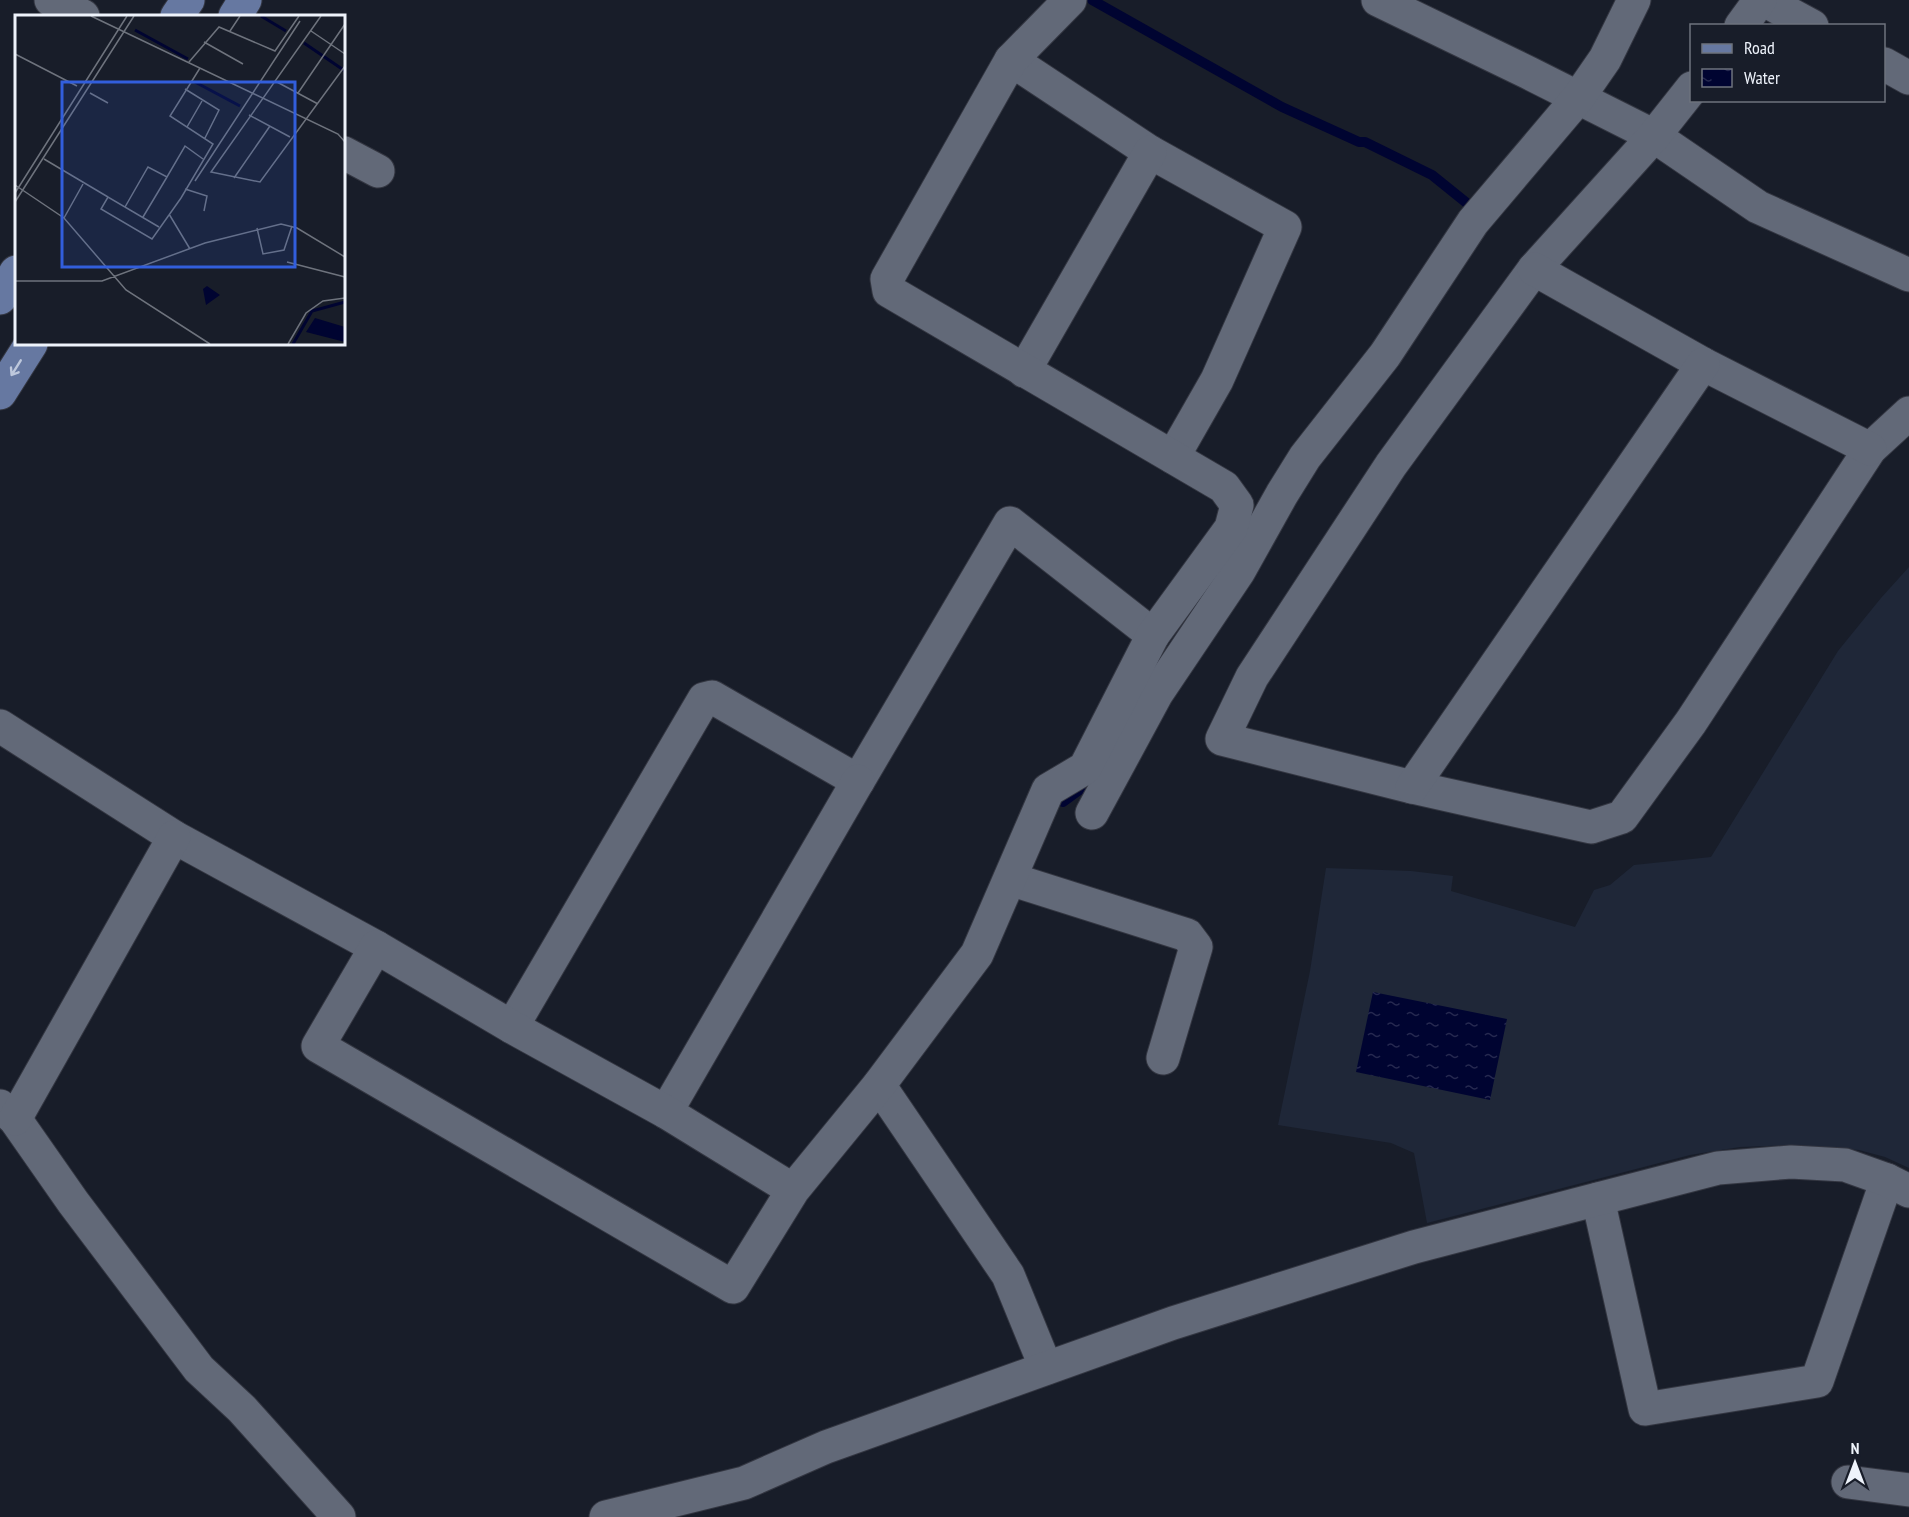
<svg xmlns="http://www.w3.org/2000/svg" width="1909" height="1517" viewBox="0 0 1909 1517" font-family="'PT Sans Narrow',sans-serif">
  <style>
    .built { fill: #1f2738 }
    .water { fill: url(#water-ripples) }
    .lines { fill: none; stroke-linecap: round; stroke-linejoin: round }
    .stream { stroke: #000431; stroke-width: 10 }
    .street-casing { stroke: #333641; stroke-width: 35 }
    .primary-casing { stroke: #333641; stroke-width: 35 }
    .street { stroke: #626978; stroke-width: 33 }
    .primary { stroke: #6678a1; stroke-width: 33 }
    .oneway { stroke: #bec8dc }
    .inset-river { fill: none; stroke: #000431; stroke-width: 3 }
    .inset-road { fill: none; stroke: #6e737d; stroke-width: 1.5 }
    .view { fill: #325edc; fill-opacity: 0.15; stroke: #325edc; stroke-width: 3 }
    .inset-edge { fill: none; stroke: #eef3fb; stroke-width: 3 }
  </style>
  <defs>
    <pattern id="water-ripples" width="26" height="14" patternUnits="userSpaceOnUse" patternTransform="scale(1.5)"><rect width="26" height="14" fill="#000431"/><path d="M2 4q2-2 4 0t4 0M15 11q2-2 4 0t4 0" fill="none" stroke="#262950"/></pattern>
  </defs>
  <rect width="100%" height="100%" fill="#181d29"/>
  <polygon class="built" points="1909,567 1909,1168 1885,1157 1859,1150 1796,1145 1740,1147 1690,1155 1427,1223 1414,1153 1391,1143 1278,1125 1310,971 1326,868 1411,871 1453,876 1451,891 1575,927 1594,890 1610,885 1634,865 1711,857 1838,651 1881,598"/>
  <polygon class="water" points="1373,992 1507,1019 1490,1100 1356,1072"/>
  <g class="lines">
    <g class="stream">
      <polyline points="1092,0 1282,107 1359,142 1365,142 1432,175 1468,204"/>
      <polyline points="1063,802 1089,783"/>
    </g>
    <defs>
      <g id="street">
        <polyline points="51,0 83,16"/>
        <polyline points="1378,0 1529,73 1654,136 1758,207 1909,275"/>
        <polyline points="1764,0 1812,26"/>
        <polyline points="1741,26 1760,0"/>
        <polyline points="1011,60 1150,152 1285,227 1217,380 1173,457"/>
        <polyline points="1884,64 1909,78"/>
        <polyline points="1692,88 1654,136 1534,269 1391,465 1252,677 1222,739 1412,787 1591,827 1622,817 1691,722 1870,449 1909,413"/>
        <polyline points="344,153 378,171"/>
        <polyline points="1534,269 1703,364 1870,449"/>
        <polyline points="1024,371 1150,152"/>
        <polyline points="0,726 174,837 376,947"/>
        <polyline points="1412,787 1703,364"/>
        <polyline points="1092,813 1157,693 1239,571 1282,494 1305,457 1385,355 1473,222 1578,98 1605,59 1634,0"/>
        <polyline points="1010,879 1187,935 1196,947 1163,1058"/>
        <polyline points="512,1027 704,699 712,697 858,781 1010,523 1153,635"/>
        <polyline points="879,1085 1008,1275 1046,1368"/>
        <polyline points="0,1106 15,1119 73,1202 199,1369 242,1409 339,1517"/>
        <polyline points="666,1112 858,781"/>
        <polyline points="15,1119 174,837"/>
        <polyline points="793,1190 666,1112 512,1027 376,947 318,1046 733,1287 793,1190 879,1085 977,954 1048,790 1085,768 1153,635 1231,528 1237,505 1224,487 889,291 887,279 1011,60 1070,0"/>
        <polyline points="1598,1199 1645,1409 1817,1381 1887,1180"/>
        <polyline points="1848,1482 1909,1490"/>
        <polyline points="606,1517 744,1483 826,1447 1173,1323 1414,1247 1598,1199 1718,1168 1791,1162 1845,1165 1887,1180 1909,1191"/>
      </g>
      <g id="primary">
        <polyline points="177,16 188,0"/>
        <polyline points="235,16 245,0"/>
        <polyline points="0,298 16,272"/>
        <polyline points="0,393 31,344"/>
      </g>
    </defs>
    <use href="#street" class="street-casing"/>
    <use href="#primary" class="primary-casing"/>
    <use href="#street" class="street"/>
    <use href="#primary" class="primary"/>
  </g>
  <defs><path id="oneway-shaft" d="M-6 0H5M1.5-3L5.5 0L1.5 3" fill="none" stroke-width="1.6" stroke-linecap="round" stroke-linejoin="round" transform="scale(1.5)"/></defs>
  <use class="oneway" href="#oneway-shaft" transform="translate(16 368) rotate(122)"/>
  <g transform="translate(15 15)">
    <rect width="330" height="330" fill="#181d29"/>
    <path d="M192 271 205 280 191 290 188 274ZM300 303 330 312V327L291 317Z" fill="#000431"/>
    <path class="inset-river" d="M246 1 271 16M120 15 173 44M289 28 330 56M180 67 225 91M278 329 297 296 330 287"/>
    <path class="inset-road" d="M76 1 323 119 330 127M306 1 196 157 245 167 330 51M215 16 225 1M296 16 330 39M189 27 228 49M0 39 62 71M174 47 204 12 260 36 284 1M262 67 303 89M170 74 204 95 190 123M75 78 93 88M283 78 330 9M234 100 275 122M172 112 187 86M29 144 93 182M219 163 255 111M180 166 285 6M0 170 49 203 111 275 195 329M170 174 192 181 189 196M0 178 112 1M0 187 119 1M110 192 133 152 152 162 170 131 188 144M154 199 175 234M128 202 152 162M49 203 68 169M144 212 93 182 86 194 137 224 166 183 198 129 155 101 185 53M242 213 248 239 269 235 277 211M272 247 330 262M0 266H87L190 228 266 209 282 213 330 242M273 329 291 298 308 286 330 283"/>
    <path class="view" d="M47 67H280V252H47Z"/>
    <rect width="330" height="330" class="inset-edge"/>
  </g>
  <rect x="1690" y="24" width="195" height="78" fill="#181d29" stroke="#6e737d" stroke-width="1.5"/>
  <rect x="1702" y="44" width="30" height="9" fill="#6678a1" stroke="#6e737d" stroke-width="1.5"/>
  <text x="1744" y="54" font-size="18" fill="#eef3fb">Road</text>
  <rect x="1702" y="69" width="30" height="18" fill="url(#water-ripples)" stroke="#6e737d" stroke-width="1.5"/>
  <text x="1744" y="84" font-size="18" fill="#eef3fb">Water</text>
  <g transform="translate(1855 1463)" stroke="#181d29" stroke-width="4.5" paint-order="stroke">
  <path d="M0-4.5L10 22L0 15L-10 22Z" fill="#eef3fb"/>
  <text y="-9" font-size="16" font-weight="bold" text-anchor="middle" fill="#eef3fb">N</text>
  </g>
</svg>
